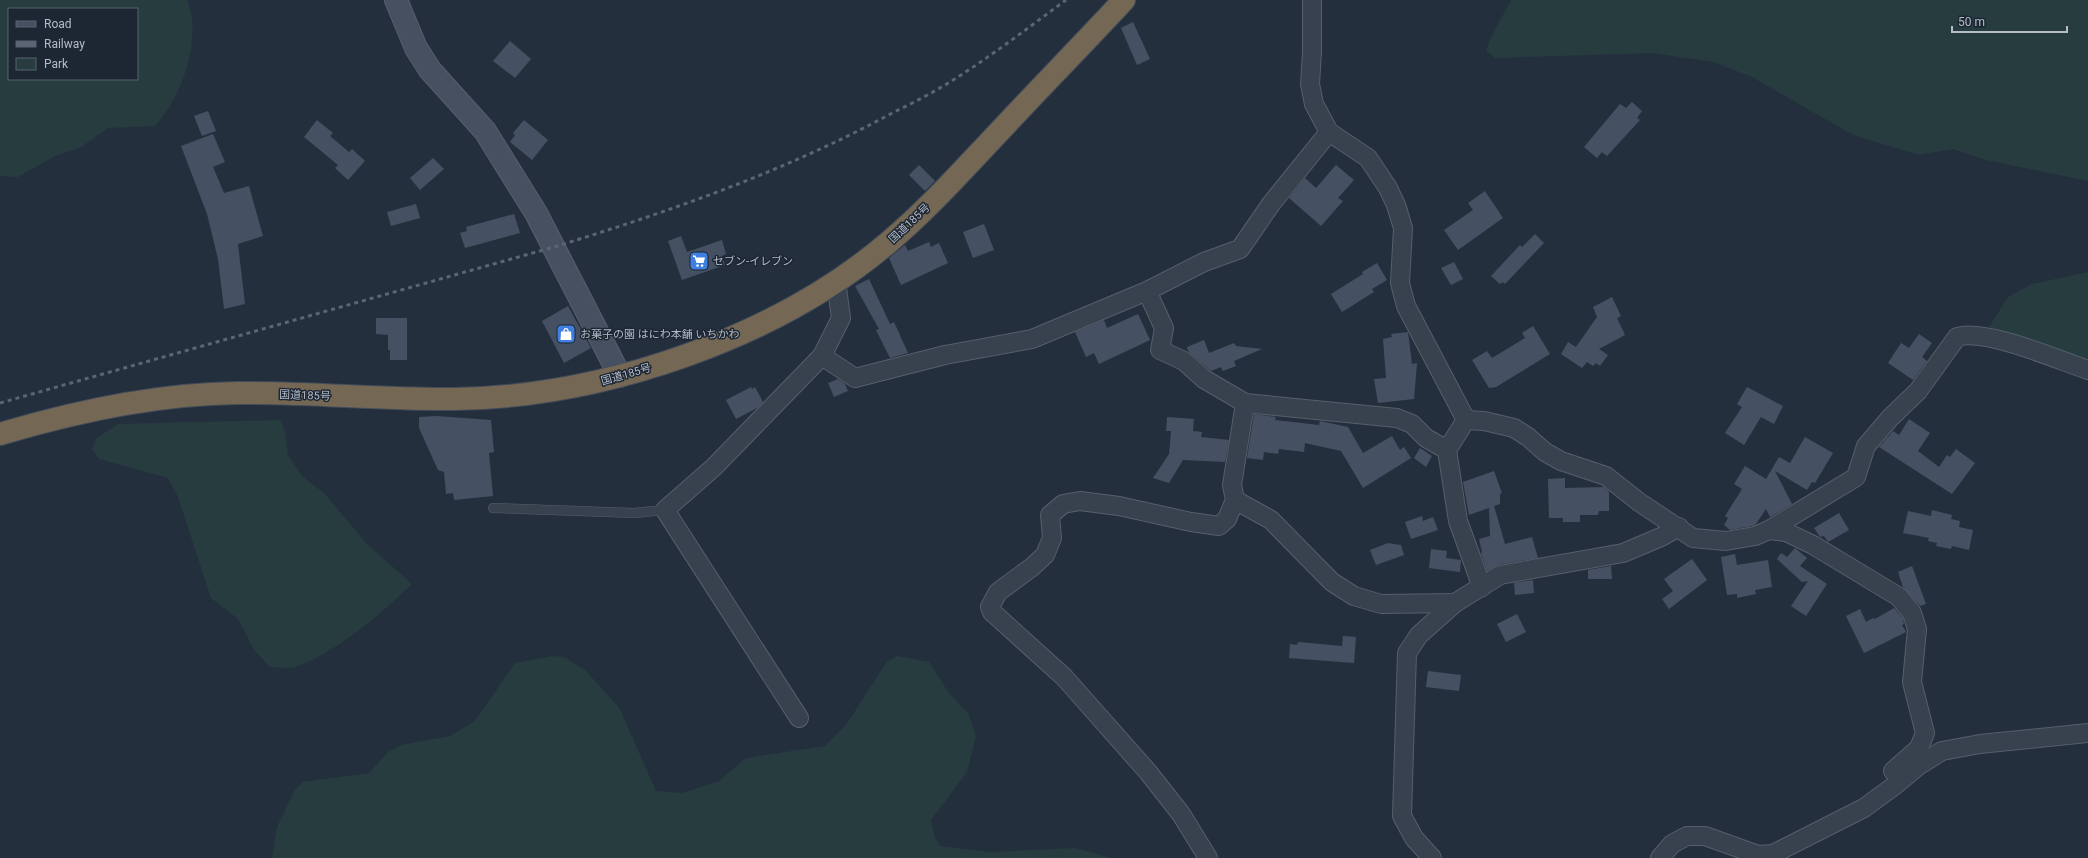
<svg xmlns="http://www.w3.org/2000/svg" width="2088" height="858" viewBox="0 0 2088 858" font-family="Roboto,'Noto Sans JP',sans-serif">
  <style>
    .green { fill: #263c3f; fill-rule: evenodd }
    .building { fill: #455162 }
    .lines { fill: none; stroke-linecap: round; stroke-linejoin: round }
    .lane-casing { stroke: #565f6c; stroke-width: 10 }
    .street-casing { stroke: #565f6c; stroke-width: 20 }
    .secondary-casing { stroke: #565f6c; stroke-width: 24 }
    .highway-casing { stroke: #434c59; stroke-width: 24 }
    .lane { stroke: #38414e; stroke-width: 9 }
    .street { stroke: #38414e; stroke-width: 18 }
    .secondary { stroke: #465061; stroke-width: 22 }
    .highway { stroke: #746855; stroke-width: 22 }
    .rail { stroke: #5a6575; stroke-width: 3; stroke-dasharray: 4 4; stroke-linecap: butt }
    .labels { text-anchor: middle; stroke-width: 3; stroke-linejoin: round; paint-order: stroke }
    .street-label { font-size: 11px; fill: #b4bcc9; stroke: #1d2633 }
    .poi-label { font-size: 11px; fill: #b4bcc9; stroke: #1d2633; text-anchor: start }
  </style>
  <rect width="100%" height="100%" fill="#242f3e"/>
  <g class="green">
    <path d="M0 0H187C203 37 182 98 155 126L108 128 80 148 55 156 18 177 0 176ZM9 9H137V79H9Z"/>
    <polygon points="1511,0 2088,0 2088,181 1986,160 1953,149 1919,155 1853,135 1752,77 1713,62 1653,53 1495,58 1486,51 1490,39"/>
    <polygon points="2088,272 2088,361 1989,327 2008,297 2032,284"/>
    <path d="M280 420 285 431 288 455 303 477 324 493 366 543 412 584C381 614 336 653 295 667 288 669 277 667 270 667L254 650 238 619 211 598 178 497 168 478 99 459 92 449 97 438 118 424Z"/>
    <polygon points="552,656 564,657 586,671 620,709 656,791 682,793 719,781 746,758 825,746 846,725 886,663 897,656 929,662 949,693 968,713 976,736 967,772 931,820 934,835 940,846 990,852 1075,848 1112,858 272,858 277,827 295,790 303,782 369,773 388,752 401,745 450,736 475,721 515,663"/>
  </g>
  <g class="building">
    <polygon points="1133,22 1150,59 1137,65 1121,28"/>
    <polygon points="510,41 531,59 515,78 493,61"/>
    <polygon points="1632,102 1642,111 1637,118 1640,120 1607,156 1602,152 1597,158 1584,147 1620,104 1626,108"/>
    <polygon points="208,111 216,131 202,136 194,116"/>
    <polygon points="317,120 333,133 330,136 349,152 352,149 365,161 348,180 335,168 338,165 304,137"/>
    <polygon points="524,120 548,140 532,160 510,142 515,135 513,133"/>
    <polygon points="213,134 225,162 213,167 224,193 249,186 263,236 238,244 245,304 224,309 218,259 207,214 181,146"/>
    <polygon points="433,158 444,169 420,190 410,178"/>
    <polygon points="919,165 935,181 925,191 909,175"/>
    <polygon points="1336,165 1354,180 1338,198 1343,201 1321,226 1289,198 1305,178 1316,188"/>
    <polygon points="1485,191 1503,218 1458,250 1444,230 1473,210 1468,203"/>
    <polygon points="416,204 420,218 391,226 387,212"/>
    <polygon points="514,214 520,233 465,248 460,233 467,231 466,227"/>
    <polygon points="984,224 994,250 973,258 963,232"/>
    <polygon points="1535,234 1544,243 1505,284 1503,282 1500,284 1491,276 1520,245 1522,247"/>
    <polygon points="681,236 687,252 722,240 726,254 722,256 725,265 682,280 668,241"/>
    <polygon points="929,242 931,247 939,243 948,263 901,285 889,258 905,245 908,251"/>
    <polygon points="1454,262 1463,279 1451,285 1441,268"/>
    <polygon points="1377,263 1387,280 1372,289 1374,292 1342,312 1331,294 1363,274 1362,272"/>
    <polygon points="869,279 890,324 894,322 908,353 890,358 876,330 879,329 855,286"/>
    <polygon points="1612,297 1621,316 1617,318 1625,335 1599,349 1608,355 1600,366 1596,363 1593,366 1587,362 1582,368 1561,354 1568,342 1576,347 1597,317 1593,307"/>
    <polygon points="568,306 591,348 564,363 542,321"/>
    <polygon points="1138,314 1150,340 1099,364 1094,353 1086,357 1075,332 1104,320 1107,328"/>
    <polygon points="376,318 407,318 407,360 390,360 390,350 388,350 388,335 376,334"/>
    <polygon points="1533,326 1550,354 1496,387 1489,388 1472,360 1487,351 1492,358 1525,338 1522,333"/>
    <polygon points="1408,332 1412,364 1417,363 1414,399 1378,403 1374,379 1386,378 1383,339 1392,337 1391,334"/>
    <polygon points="1919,334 1932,343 1922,357 1927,361 1913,380 1888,363 1901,343 1909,348"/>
    <polygon points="1204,340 1209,353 1234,343 1236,346 1262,349 1234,361 1236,366 1223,371 1221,367 1211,371 1188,351 1187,347"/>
    <polygon points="838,379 845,384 848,391 834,397 828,383"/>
    <polygon points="751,387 752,389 755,387 763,402 757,408 736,419 726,400"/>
    <polygon points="1747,387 1783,406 1774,424 1761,417 1744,445 1725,433 1742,407 1737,404"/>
    <polygon points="1254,414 1276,417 1275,420 1319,425 1320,421 1348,427 1363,453 1392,436 1400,450 1404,447 1411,458 1363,488 1341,451 1305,443 1304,452 1279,449 1278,454 1264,452 1263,460 1247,458"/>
    <polygon points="437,416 491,420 494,452 489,453 493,496 454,500 453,493 446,494 444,472 438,470 419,428 419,417"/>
    <polygon points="1167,417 1194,419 1193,431 1202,432 1201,437 1229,440 1225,462 1183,460 1169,483 1153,478 1169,454 1171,431 1166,431"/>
    <polygon points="1909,419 1930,433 1918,451 1939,467 1947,455 1950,457 1956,449 1975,463 1952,494 1879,447 1893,431 1899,435"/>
    <polygon points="1805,437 1833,453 1815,483 1812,482 1807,490 1775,471 1792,504 1770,517 1766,509 1756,524 1752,526 1730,530 1724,525 1728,518 1725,516 1742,489 1734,484 1745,466 1766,479 1779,457 1790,463"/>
    <polygon points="1420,448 1432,456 1426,467 1414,458"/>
    <polygon points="1494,471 1502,493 1500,494 1500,504 1494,506 1505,544 1532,537 1538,558 1498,565 1487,571 1481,553 1482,552 1479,539 1490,536 1489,508 1469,515 1463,482"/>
    <polygon points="1565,478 1565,488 1604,487 1609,492 1609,511 1599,511 1598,515 1580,515 1580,522 1563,522 1563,518 1549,518 1548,479"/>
    <polygon points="1932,510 1952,515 1951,519 1960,521 1959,527 1973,530 1969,550 1952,546 1951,549 1936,546 1937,543 1928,541 1929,538 1903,533 1908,511 1931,516"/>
    <polygon points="1839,513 1849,530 1828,542 1824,536 1820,537 1814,528"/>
    <polygon points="1422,516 1423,521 1433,517 1438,530 1411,539 1405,522"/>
    <polygon points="1388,543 1401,545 1404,555 1376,565 1370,550"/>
    <polygon points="1795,548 1807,558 1800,566 1827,584 1806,616 1791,606 1808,581 1802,582 1777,559 1781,553 1787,557"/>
    <polygon points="1431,549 1447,551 1446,558 1461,560 1460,572 1429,568"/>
    <polygon points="1735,554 1737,565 1768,560 1772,587 1755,590 1756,594 1737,598 1737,594 1727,595 1721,557"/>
    <polygon points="1692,559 1707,580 1669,609 1662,599 1673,591 1664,579"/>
    <polygon points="1611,566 1612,579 1588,579 1588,570"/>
    <polygon points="1912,566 1926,604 1920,606 1903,587 1898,572"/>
    <polygon points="1533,580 1534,593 1515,595 1514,583"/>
    <polygon points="1894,608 1903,618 1904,624 1902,625 1906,632 1864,653 1846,616 1860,609 1866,622 1873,618 1875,619"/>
    <polygon points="1517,614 1526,632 1506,642 1497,624"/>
    <polygon points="1343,636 1356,637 1354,663 1289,658 1290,644 1297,645 1298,642 1342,646"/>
    <polygon points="1428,671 1461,675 1459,691 1426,687"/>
  </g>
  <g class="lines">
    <defs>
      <polyline id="lane" points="493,508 634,513 665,510"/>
      <g id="street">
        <polyline points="1312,0 1312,52 1310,84 1314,104 1329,132 1368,158 1388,188 1396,205 1403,228 1400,283 1406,306 1466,420"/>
        <polyline points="1147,291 1164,328 1160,350 1184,361 1204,379 1245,403 1397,418 1412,424 1426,438 1447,450"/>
        <polyline points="822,356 855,378 945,355 1032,339 1147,291 1204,262 1240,249 1271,204 1329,132"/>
        <path d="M1466 420 1484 421 1514 428 1528 437 1545 452 1561 461 1606 476 1639 502 1693 538 1726 541 1755 536 1769 530 1856 477 1866 446 1890 418 1918 391 1957 337C1985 328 2058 360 2088 370"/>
        <polyline points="1466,420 1447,450 1458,521 1482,587"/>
        <polyline points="1235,500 1271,520 1332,582 1354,596 1381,604 1455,603"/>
        <polyline points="1769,530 1786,532 1813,545 1899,597 1912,613 1917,629 1912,682 1925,733 1919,748 1893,771"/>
        <polyline points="799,718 665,510 714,467 822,356 841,318 836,281"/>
        <polyline points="1208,858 1181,814 1148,772 1064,677 992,612 990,607 998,592 1032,567 1045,555 1052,538 1050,515 1063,504 1080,501 1119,506 1191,522 1219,526 1227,519 1235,500 1232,485 1245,403"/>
        <polyline points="1432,858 1414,838 1402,816 1407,653 1419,635 1455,603 1500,575 1623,553 1661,537 1679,527"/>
        <polyline points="1660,858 1672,844 1687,836 1705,836 1758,855 1773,854 1864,808 1894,786 1918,766 1942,751 1980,744 2088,733"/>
      </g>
      <polyline id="secondary" points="396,0 416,48 430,70 485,131 536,213 620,376"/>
      <path id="highway" d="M0 434C77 411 156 394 237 393 310 392 382 400 454 399 602 397 775 339 889 242 928 209 962 171 997 134 1039 89 1082 45 1124 0"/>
    </defs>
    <use href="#lane" class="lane-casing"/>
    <use href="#street" class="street-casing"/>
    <use href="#secondary" class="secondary-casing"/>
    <use href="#highway" class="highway-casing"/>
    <use href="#lane" class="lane"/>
    <use href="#street" class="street"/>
    <use href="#secondary" class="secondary"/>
    <use href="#highway" class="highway"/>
    <path class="rail" d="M0 403 554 247C671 211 786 171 894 112 913 103 932 93 950 82 990 57 1028 28 1066 0"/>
  </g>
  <defs>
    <symbol id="supermarket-square" viewBox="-11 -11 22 22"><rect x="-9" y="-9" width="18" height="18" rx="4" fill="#3f7fe0" stroke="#1d2633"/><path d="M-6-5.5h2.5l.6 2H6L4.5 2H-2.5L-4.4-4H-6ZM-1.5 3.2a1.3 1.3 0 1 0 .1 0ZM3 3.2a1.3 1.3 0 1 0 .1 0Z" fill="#fff"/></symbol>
    <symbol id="shop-square" viewBox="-11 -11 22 22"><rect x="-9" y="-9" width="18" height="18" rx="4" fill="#3f7fe0" stroke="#1d2633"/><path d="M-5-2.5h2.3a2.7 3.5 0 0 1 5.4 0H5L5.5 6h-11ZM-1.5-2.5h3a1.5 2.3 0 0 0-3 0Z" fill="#fff"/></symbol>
  </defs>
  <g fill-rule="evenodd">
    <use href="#supermarket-square" x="688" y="250" width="22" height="22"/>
    <use href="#shop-square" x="555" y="323" width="22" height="22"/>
  </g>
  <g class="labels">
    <g class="street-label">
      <text transform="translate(909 223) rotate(-43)" y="4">国道185号</text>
      <text transform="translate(626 374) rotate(-16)" y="4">国道185号</text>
      <text transform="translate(305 395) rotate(2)" y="4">国道185号</text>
    </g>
    <g class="poi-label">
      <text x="713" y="265">セブン-イレブン</text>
      <text x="580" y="338">お菓子の園 はにわ本舗 いちかわ</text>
    </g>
  </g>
  <rect x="8" y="8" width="130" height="72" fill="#1d2633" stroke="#59626f"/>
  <rect x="16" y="21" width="20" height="6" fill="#465061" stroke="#59626f"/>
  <text x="44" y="28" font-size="12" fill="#b4bcc9">Road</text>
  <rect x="16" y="41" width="20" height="6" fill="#5a6575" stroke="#59626f"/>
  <text x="44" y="48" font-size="12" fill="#b4bcc9">Railway</text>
  <rect x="16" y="58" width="20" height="12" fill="#263c3f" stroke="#59626f"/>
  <text x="44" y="68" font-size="12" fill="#b4bcc9">Park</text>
  <path d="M1952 26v6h115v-6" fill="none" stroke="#b4bcc9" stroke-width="2"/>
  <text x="1958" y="26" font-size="12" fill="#b4bcc9" stroke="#1d2633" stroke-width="3" paint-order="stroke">50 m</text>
</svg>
